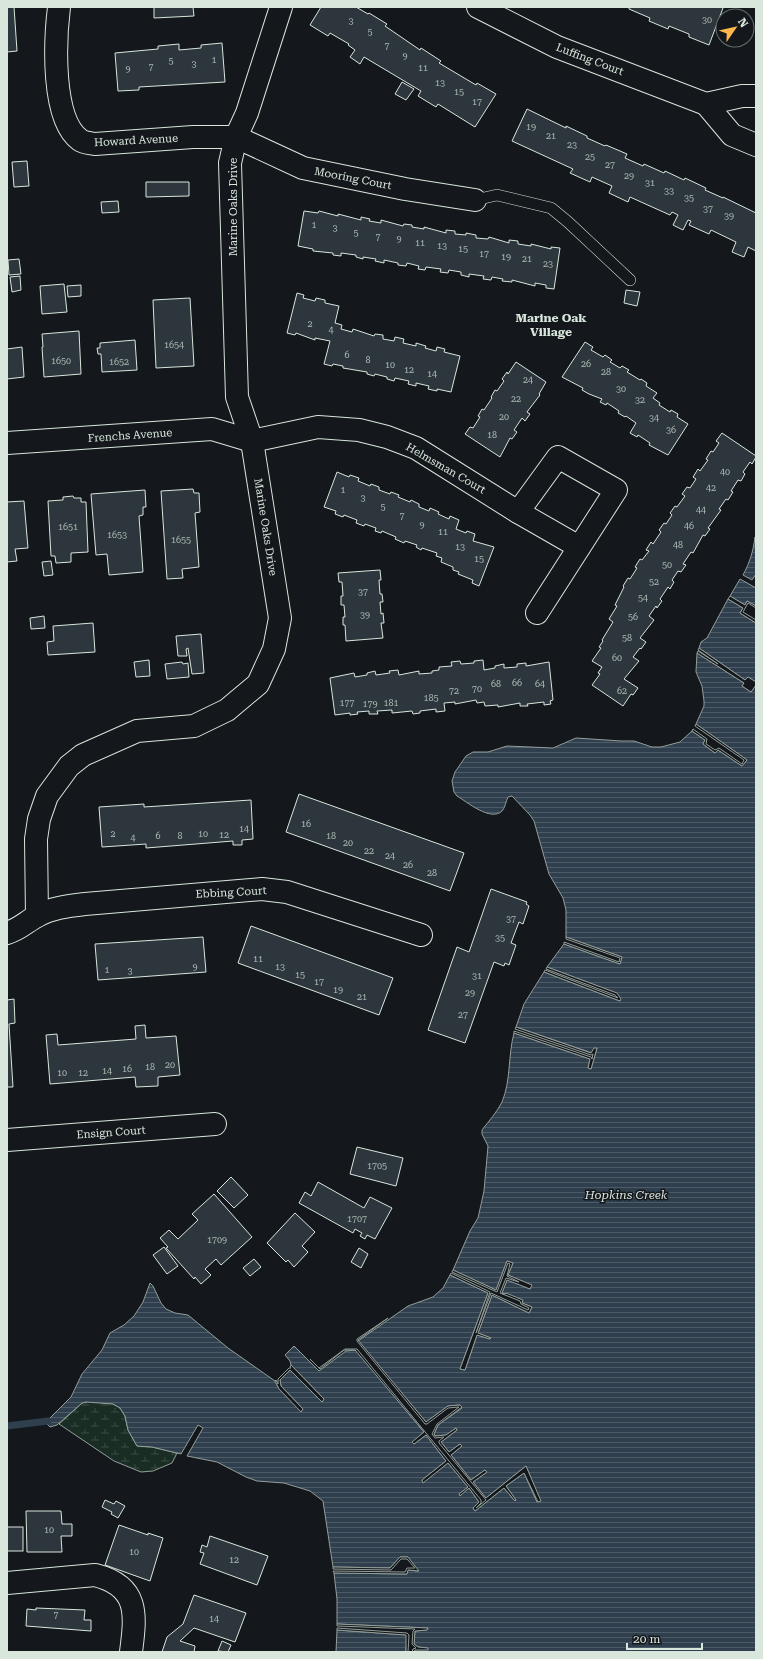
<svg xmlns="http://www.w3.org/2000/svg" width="763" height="1659" viewBox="0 0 763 1659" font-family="'Roboto Serif',serif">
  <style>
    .wetland { fill: url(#wetland-marsh); stroke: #939e99 }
    .water { fill: url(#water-rules); stroke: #939e99 }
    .pier { fill: #14181c; stroke: #939e99 }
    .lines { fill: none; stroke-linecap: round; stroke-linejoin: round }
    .stream { stroke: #2f3f4d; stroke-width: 7 }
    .building { fill: #2c363c; stroke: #d8e6dc }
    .service-casing { stroke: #d8e6dc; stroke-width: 12 }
    .minor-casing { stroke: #d8e6dc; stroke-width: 24 }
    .service { stroke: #14181c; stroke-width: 11 }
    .minor { stroke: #14181c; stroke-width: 22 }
    .labels { text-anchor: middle; stroke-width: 3; stroke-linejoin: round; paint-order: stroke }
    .number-label { font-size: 9px; fill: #adbab4 }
    .street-label { font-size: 11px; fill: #d8e6dc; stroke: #14181c }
    .neighbourhood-label { font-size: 12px; font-weight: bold; fill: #d8e6dc; stroke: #14181c }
    .water-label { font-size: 12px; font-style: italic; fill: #d8e6dc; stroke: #14181c }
  </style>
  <defs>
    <pattern id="wetland-marsh" width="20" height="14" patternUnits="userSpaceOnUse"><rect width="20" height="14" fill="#1a2d24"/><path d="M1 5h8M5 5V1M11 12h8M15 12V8" fill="none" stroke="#3b4b43"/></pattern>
    <pattern id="water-rules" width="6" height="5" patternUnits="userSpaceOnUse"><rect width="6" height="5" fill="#2f3f4d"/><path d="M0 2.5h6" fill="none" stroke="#4c5b66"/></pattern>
  </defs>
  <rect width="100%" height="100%" fill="#14181c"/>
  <polygon class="wetland" points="91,1401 113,1404 120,1408 125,1416 128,1430 137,1446 152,1447 177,1453 172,1463 153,1471 141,1472 114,1461 59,1424 82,1403"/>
  <g class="water">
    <path d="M755 537 756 574 752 580 743 575C750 562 753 552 755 537Z"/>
    <polygon points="740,579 756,588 756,606 747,601 745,605 730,596"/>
    <polygon points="728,599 743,608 740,613 756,623 756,682 748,677 745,680 699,648 701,642 707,638"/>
    <path d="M697 653 744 683 742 686 751 692 756 685V1652H414V1650L427 1648 418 1647 414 1644 415 1631 427 1630 428 1628 337 1624V1599L334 1573 407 1574V1570L418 1571 408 1557H400L390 1568 333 1567 323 1501 310 1491 284 1483 257 1481 246 1477 217 1462 187 1456 203 1428 198 1425 181 1454 152 1447 137 1446 128 1430 125 1416 120 1408 113 1404 86 1402 82 1403 57 1425 50 1427 47 1424 48 1420 71 1397 82 1374 102 1350 110 1333 124 1325 134 1316 143 1302 150 1283 153 1286 161 1303 166 1309 175 1313 188 1315 228 1348 275 1381 279 1389 301 1411 303 1409 281 1386 280 1380 290 1370 322 1402 324 1399 291 1365 290 1361 285 1355 294 1346 319 1371 346 1351 356 1350 424 1432 413 1442 414 1444 426 1435 446 1461 422 1480 423 1482 448 1463 468 1487 459 1494 460 1495 469 1488 479 1502 473 1508 475 1511 504 1488 515 1501 516 1500 506 1486 524 1473 537 1502 540 1501 526 1466 486 1498 485 1497 473 1482 487 1472 485 1470 471 1480 451 1455 462 1446 460 1444 449 1452 441 1442 457 1430 456 1428 446 1435 435 1436 434 1434 438 1425 462 1408 460 1405 448 1406 426 1422 358 1341 408 1306 433 1297 443 1288 450 1275 488 1293 460 1369 465 1370 477 1335 490 1339 491 1338 478 1333 492 1295 529 1313 532 1307 522 1303V1300L502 1293 507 1279 530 1289 531 1285 508 1275 513 1263 507 1261 496 1290 453 1270 470 1231 478 1218 484 1191 488 1146 482 1134V1130C489 1121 497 1112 502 1102 511 1081 508 1055 514 1033L590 1059 588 1068 591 1069 597 1048 592 1053 516 1027 524 1004 544 972 620 1001 616 993 547 967 564 944 620 964 622 957 566 937V910L563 898 549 874 534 821 530 815 512 796 508 797C506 801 505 808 502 811 491 822 467 802 457 796L454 792 452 781 455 772 466 756 473 752H488L507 746 553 748 576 738 621 741H634L652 747H661L680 742 692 731 705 740 703 744 715 753 718 750 742 766 747 760 696 724 704 706V701L702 686 696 672Z"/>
    <polygon points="337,1630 407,1635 406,1652 336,1652"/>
  </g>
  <g class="pier">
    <polygon points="730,596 745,605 747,601 756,606 756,608 748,603 743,612 756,620 756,623 740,613 743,608 728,599"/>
    <polygon points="699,648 745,680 748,677 756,682 756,685 751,692 742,686 744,683 697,653 698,651 718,664 698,650"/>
    <polygon points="696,724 747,760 742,766 718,750 715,753 703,744 705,740 692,731 693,729 707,739 706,744 715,750 719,748 742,764 744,760 695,726"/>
    <polygon points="566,937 622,957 620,964 564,944 564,942 619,962 620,958 566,939"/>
    <polygon points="547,967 617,993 621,999 620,1001 544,972 545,970 618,998 615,995 546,969"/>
    <polygon points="516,1027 591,1053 594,1048 597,1048 591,1069 588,1068 590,1059 514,1033 514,1031 591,1057 592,1059 593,1054 591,1055 515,1029"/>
    <polygon points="507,1261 513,1263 508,1275 532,1285 530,1289 507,1280 502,1293 505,1294 506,1293 523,1300 522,1303 532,1307 529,1313 492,1295 478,1333 491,1338 490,1339 477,1335 465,1370 460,1369 488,1293 450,1275 451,1273 490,1292 476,1333 491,1293 528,1310 529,1308 521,1304 520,1301 500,1293 506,1278 519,1282 507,1276 510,1264 508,1263 497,1292 452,1272 453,1270 496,1290"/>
    <polygon points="388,1318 358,1340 426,1422 448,1406 460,1405 462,1407 438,1425 434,1434 435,1436 446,1435 456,1428 457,1430 441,1442 449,1452 460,1444 462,1446 451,1455 471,1480 485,1470 487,1472 473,1482 485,1497 486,1498 526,1466 541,1501 538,1502 524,1473 506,1486 516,1500 515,1501 504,1488 475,1511 473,1508 479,1502 469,1488 460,1496 459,1494 468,1487 448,1463 423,1483 422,1480 446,1461 426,1435 414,1444 412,1442 424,1432 355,1350 344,1350 320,1369 310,1359 319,1368 345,1349 357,1349 481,1500 481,1503 476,1508 486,1500 439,1443 439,1441 444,1437 435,1438 432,1434 437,1424 459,1407 448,1408 427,1424 425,1424 357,1341 357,1339"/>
    <polygon points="291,1365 324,1399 322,1402 290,1370 280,1380 281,1386 303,1409 301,1412 279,1389 275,1381 276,1380 278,1384 278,1379 289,1368 291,1368 290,1367"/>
    <polygon points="400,1557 408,1557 419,1571 408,1570 407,1574 334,1573 333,1571 405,1572 407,1568 415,1568 407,1559 401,1559 391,1570 333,1569 333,1567 390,1568"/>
    <polygon points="337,1624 428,1628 427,1630 415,1631 414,1644 418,1647 428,1648 428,1650 415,1650 414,1652 412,1652 413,1649 416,1648 412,1644 413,1631 415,1629 337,1626"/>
    <polygon points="337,1628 407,1633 409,1635 408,1652 406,1652 406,1635 337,1630"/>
  </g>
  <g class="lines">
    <polyline class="stream" points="7,1426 48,1421"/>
  </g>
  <g class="building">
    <polygon points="7,7 14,7 17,51 7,52"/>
    <polygon points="154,7 193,7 194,16 154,18"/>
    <polygon points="321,7 356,7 368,14 369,13 387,24 385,26 420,50 421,48 441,61 439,63 476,85 477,83 496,94 475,127 438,104 436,107 418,96 421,91 364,57 360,64 350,57 355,50 348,45 349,44 330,33 328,36 310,25"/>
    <polygon points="629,7 720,7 723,8 709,45 689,37 689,34 669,26 668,29 649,21 650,18 629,9"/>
    <polygon points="222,43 225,82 139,87 139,90 118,91 115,53 158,49 158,46 179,44 179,50 201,48 201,45"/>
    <polygon points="402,82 414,89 406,100 395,94"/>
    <polygon points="527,109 566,128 566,126 587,136 587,138 605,146 606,145 627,154 625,158 643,166 644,164 664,173 665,171 684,180 685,178 706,188 705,190 723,198 723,197 756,213 756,251 748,247 744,257 732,252 736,242 711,230 709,234 689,225 691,221 688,220 683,230 673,225 678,215 672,212 670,215 630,197 628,202 609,193 612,186 592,177 590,182 570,173 573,169 512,141"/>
    <polygon points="27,161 29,186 14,187 12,162"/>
    <polygon points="146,182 189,182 189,196 146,197"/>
    <polygon points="118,201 119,212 102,213 101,202"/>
    <polygon points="304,211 318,213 319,211 338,216 338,214 361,220 361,217 370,219 369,221 381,223 381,220 403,226 404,224 412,225 412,227 424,229 424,227 446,233 446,230 455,231 455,234 466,235 466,233 476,235 476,238 488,239 489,237 509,243 509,240 518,241 518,244 531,246 531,244 551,249 551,247 560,248 554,289 546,288 546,285 535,283 535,286 512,280 512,282 502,281 503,279 492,277 491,280 483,279 484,276 469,274 469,277 461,275 461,272 449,270 448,273 440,272 441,269 426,267 425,270 418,269 419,266 407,263 406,266 398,265 398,263 384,260 384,263 375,261 376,259 363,257 363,259 356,257 356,255 341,253 341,256 333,255 333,253 313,251 313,249 298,246"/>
    <polygon points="19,259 21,274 9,275 8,260"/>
    <polygon points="20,276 21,290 12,292 10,277"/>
    <polygon points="64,284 67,312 42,314 40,286"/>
    <polygon points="81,285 81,296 68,297 67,286"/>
    <polygon points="626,290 640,292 637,306 624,303"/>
    <polygon points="297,293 304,295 303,298 315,301 316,298 325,300 325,303 339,306 335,323 342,325 341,329 352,332 353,329 374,336 375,334 383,335 383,339 394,341 395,337 404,339 403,343 416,346 416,343 426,346 425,348 436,351 437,347 445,349 444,352 460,356 451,392 437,389 437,391 428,389 429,386 416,383 416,386 408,384 409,381 395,378 394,381 387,379 387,377 375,374 374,376 367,374 367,372 343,368 343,366 333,364 332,366 324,364 330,341 315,338 315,340 296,333 295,335 287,333"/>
    <polygon points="190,298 194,366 156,368 153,300"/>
    <polygon points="79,331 81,374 44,377 42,347 43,347 42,334"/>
    <polygon points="135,340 137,370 102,372 101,354 98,354 97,348 100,348 100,343"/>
    <polygon points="585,342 593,347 591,350 603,357 605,355 612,360 610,362 620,368 622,366 629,370 627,372 640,380 641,379 647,383 646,386 657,393 653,398 660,403 659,405 670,412 671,410 678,414 677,417 688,424 668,455 649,445 650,443 638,435 637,437 630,433 636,423 626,416 625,417 618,413 619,411 607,403 606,405 600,402 602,399 589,394 582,390 583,388 562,377"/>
    <polygon points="22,347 24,377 7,379 7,349"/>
    <polygon points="516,362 546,382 539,394 540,395 527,412 530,414 525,421 522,418 514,430 517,432 512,439 510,438 500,457 465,434 470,427 473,428 480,417 478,416 482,409 484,410 492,398 491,397 495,390 497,391 504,381 502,379 507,372 508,374"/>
    <polygon points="722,433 756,456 756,457 752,464 750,462 743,472 745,474 741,481 738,480 731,491 733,492 728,500 726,499 719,509 721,510 708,528 710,529 705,536 703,535 693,553 691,552 683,564 686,565 681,572 678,571 672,580 674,582 670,589 668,587 660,599 662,601 657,608 656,606 649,616 654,620 640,638 646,642 641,649 640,648 633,657 639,661 624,679 638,688 633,695 631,694 623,706 592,685 600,674 598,673 602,667 592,661 601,648 599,647 603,641 602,640 613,622 609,619 617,606 615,605 624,587 623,586 628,578 630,579 637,568 635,567 640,559 642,560 649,551 646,550 651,542 653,544 661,532 659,530 664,523 666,524 672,515 670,513 675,506 677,507 685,496 682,494 687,487 690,488 696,479 693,477 698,469 700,471 708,460 706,459 711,451 713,452 719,443 716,441"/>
    <polygon points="337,472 349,477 350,475 359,478 358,481 370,486 371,484 379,487 379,490 390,494 391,492 399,495 398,497 410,502 411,500 419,504 419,507 429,511 430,508 439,512 438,514 449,519 450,516 459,520 456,529 466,533 467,531 475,534 473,541 494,547 479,586 472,583 473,580 458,574 459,572 453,570 453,567 441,562 442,558 436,556 437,553 422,548 421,550 416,547 417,545 405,541 404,543 395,539 396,537 382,531 381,533 375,531 376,528 365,524 364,526 356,523 357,520 344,515 343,517 335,514 336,511 324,507"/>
    <polygon points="193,489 194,493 199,493 200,512 195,513 199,567 182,569 183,578 167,579 161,491"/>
    <polygon points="145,490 146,507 143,507 143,515 139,516 143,572 109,575 107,554 96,555 91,494"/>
    <polygon points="73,496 74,498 81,498 81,502 86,502 88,552 71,553 71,562 56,563 55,556 51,556 48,501 63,500 63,497"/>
    <polygon points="24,501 28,548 15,549 17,561 7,562 7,502"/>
    <polygon points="51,561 53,575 44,576 42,562"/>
    <polygon points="380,570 381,580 379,580 380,594 382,594 383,602 380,602 381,614 383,613 384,623 381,623 383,638 346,641 345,625 343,625 343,617 345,617 344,605 341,605 341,596 343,596 342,582 339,582 338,573"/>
    <polygon points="44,616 45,628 31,629 30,618"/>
    <polygon points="93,623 95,652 48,655 47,642 54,641 53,626"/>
    <polygon points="201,634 204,673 192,674 188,648 186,649 187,656 178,656 176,636"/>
    <polygon points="149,660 150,676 136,677 134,662"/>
    <polygon points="483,660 484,670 495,668 495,666 504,664 504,668 517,667 517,664 526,663 526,666 549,662 553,700 550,701 551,704 544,705 544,702 527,704 528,706 520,706 520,703 498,707 498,705 485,706 484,702 477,703 476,700 455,704 455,702 444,703 445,711 436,712 436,709 420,711 420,713 413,714 412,711 392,713 392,710 377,711 378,714 369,714 369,711 357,712 358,714 350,715 350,713 335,715 330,678 354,673 355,677 367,675 367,673 375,671 376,675 390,673 389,671 398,670 399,675 419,671 419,674 432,673 432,671 439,670 439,667 452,666 451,662 460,661 461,664 474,663 474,661"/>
    <polygon points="182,662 183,664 188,663 189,677 167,679 165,664"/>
    <polygon points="299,794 464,853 450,891 286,832"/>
    <polygon points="251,800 253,839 242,840 242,845 233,845 233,841 146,848 146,844 102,847 99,807 144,804 144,807"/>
    <polygon points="491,889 527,902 526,904 529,906 523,924 519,922 511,943 516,945 509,965 505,963 504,966 494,962 465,1043 428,1030 457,947 469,952"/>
    <polygon points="251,926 393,978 379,1015 238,963"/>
    <polygon points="203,937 206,972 98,980 95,944"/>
    <polygon points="14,999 15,1023 9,1024 13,1087 7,1087 7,1000"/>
    <polygon points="145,1025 146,1038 176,1036 180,1075 158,1077 158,1086 136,1087 135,1077 50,1084 46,1035 57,1034 58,1045 136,1039 135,1026"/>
    <polygon points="357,1147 403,1158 396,1186 350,1174"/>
    <polygon points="231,1177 248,1195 234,1208 217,1191"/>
    <polygon points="318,1182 364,1208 370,1197 392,1208 375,1239 367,1235 365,1239 360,1236 362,1233 355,1229 353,1233 299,1203 305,1192 311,1196"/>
    <polygon points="214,1194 252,1237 221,1265 216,1259 205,1269 211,1275 201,1284 195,1277 194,1279 166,1248 168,1247 160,1238 169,1230 178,1239 198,1220 192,1214"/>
    <polygon points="295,1213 315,1232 302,1246 308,1252 294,1267 288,1260 286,1262 267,1243"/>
    <polygon points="164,1247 178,1266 167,1274 153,1255"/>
    <polygon points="359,1248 368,1254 361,1268 351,1262"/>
    <polygon points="254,1259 261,1267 250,1276 243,1268"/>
    <polygon points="105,1500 114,1504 116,1501 125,1506 118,1518 111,1514 112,1512 102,1507"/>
    <polygon points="26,1511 61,1511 62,1524 72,1524 72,1536 61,1536 62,1552 27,1552"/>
    <polygon points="119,1525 148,1535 148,1533 163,1538 150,1581 105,1565"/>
    <rect x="7" y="1527" width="16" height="24"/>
    <polygon points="210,1536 268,1556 257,1585 200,1564 204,1553 200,1552 202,1545 207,1547"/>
    <polygon points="194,1595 246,1613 235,1642 194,1628 180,1641 195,1646 194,1652 162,1652 167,1637 183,1624"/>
    <polygon points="36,1608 85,1610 84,1620 91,1620 91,1631 26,1626 27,1609 36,1610"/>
    <polygon points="222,1641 231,1645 228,1652 218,1651"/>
  </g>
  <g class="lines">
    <defs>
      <polyline id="service" points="475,200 497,195 551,208 568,222 630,280"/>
      <g id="minor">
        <path d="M59 7C55 40 51 119 80 140 84 143 90 143 95 144L193 137H236L303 168 405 189 475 200"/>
        <polyline points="478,7 557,47 706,104 742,96 756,96"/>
        <polyline points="706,104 732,135 756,145"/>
        <polyline points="7,443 212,429 252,441 318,427 359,430 387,437 416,448 518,512 579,547"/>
        <polyline points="518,512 558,457 616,490 537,613"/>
        <polyline points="37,916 36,839 39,819 47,796 69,766 83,755 137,731 194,726 227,710 258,684 274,649 280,618 252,441 237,397 230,163 236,137 247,113 281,7"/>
        <path d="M7 933C20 929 26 922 37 916 51 908 68 906 85 904L262 889 287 892 421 935"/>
        <polyline points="7,1140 215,1124"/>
        <path d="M7 1583 95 1575C139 1586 136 1614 131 1652"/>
      </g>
    </defs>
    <use href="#service" class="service-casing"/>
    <use href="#minor" class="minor-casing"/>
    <use href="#service" class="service"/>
    <use href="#minor" class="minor"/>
  </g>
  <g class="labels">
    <g class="number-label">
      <text x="707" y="23">30</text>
      <text x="351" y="24">3</text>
      <text x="370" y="35">5</text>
      <text x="387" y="49">7</text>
      <text x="405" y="59">9</text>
      <text x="214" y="63">1</text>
      <text x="171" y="64">5</text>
      <text x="194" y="67">3</text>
      <text x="151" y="70">7</text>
      <text x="423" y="71">11</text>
      <text x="128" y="72">9</text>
      <text x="440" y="86">13</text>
      <text x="459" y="95">15</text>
      <text x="477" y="105">17</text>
      <text x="531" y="130">19</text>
      <text x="551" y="139">21</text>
      <text x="572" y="148">23</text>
      <text x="590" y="160">25</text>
      <text x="610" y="168">27</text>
      <text x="629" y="179">29</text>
      <text x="650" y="186">31</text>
      <text x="669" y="194">33</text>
      <text x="689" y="201">35</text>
      <text x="708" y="212">37</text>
      <text x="729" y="219">39</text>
      <text x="314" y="228">1</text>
      <text x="335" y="231">3</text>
      <text x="356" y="236">5</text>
      <text x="378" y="240">7</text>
      <text x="399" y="242">9</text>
      <text x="420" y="246">11</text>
      <text x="442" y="249">13</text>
      <text x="463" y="252">15</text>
      <text x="484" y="257">17</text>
      <text x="506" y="260">19</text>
      <text x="527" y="262">21</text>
      <text x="548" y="267">23</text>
      <text x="310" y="327">2</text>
      <text x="331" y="333">4</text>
      <text x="174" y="348">1654</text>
      <text x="347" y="358">6</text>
      <text x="368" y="363">8</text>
      <text x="61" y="364">1650</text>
      <text x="119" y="365">1652</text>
      <text x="586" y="367">26</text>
      <text x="390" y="368">10</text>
      <text x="409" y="373">12</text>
      <text x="606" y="375">28</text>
      <text x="432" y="377">14</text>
      <text x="528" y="383">24</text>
      <text x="621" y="392">30</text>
      <text x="516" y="402">22</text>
      <text x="640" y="403">32</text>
      <text x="504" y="420">20</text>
      <text x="654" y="421">34</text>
      <text x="671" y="433">36</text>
      <text x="492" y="438">18</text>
      <text x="725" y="475">40</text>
      <text x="711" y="491">42</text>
      <text x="343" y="493">1</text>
      <text x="363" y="501">3</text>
      <text x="383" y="510">5</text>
      <text x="701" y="513">44</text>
      <text x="402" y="519">7</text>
      <text x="422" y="528">9</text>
      <text x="689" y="529">46</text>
      <text x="68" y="530">1651</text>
      <text x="443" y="535">11</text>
      <text x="117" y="538">1653</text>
      <text x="181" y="543">1655</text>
      <text x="678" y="548">48</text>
      <text x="460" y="550">13</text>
      <text x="479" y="562">15</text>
      <text x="667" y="568">50</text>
      <text x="654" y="585">52</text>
      <text x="363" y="595">37</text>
      <text x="643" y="601">54</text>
      <text x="365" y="618">39</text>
      <text x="633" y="620">56</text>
      <text x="627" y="641">58</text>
      <text x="617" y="661">60</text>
      <text x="517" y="686">66</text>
      <text x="496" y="687">68</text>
      <text x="540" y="687">64</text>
      <text x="477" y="692">70</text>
      <text x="454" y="694">72</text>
      <text x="622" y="694">62</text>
      <text x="431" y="701">185</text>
      <text x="347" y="706">177</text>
      <text x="391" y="706">181</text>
      <text x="370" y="707">179</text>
      <text x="306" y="827">16</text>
      <text x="244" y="832">14</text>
      <text x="113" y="837">2</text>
      <text x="203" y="837">10</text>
      <text x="224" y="838">12</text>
      <text x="158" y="839">6</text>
      <text x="180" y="839">8</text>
      <text x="331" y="839">18</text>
      <text x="133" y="841">4</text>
      <text x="348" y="846">20</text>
      <text x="369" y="854">22</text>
      <text x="390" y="859">24</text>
      <text x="408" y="868">26</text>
      <text x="432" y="876">28</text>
      <text x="511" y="922">37</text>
      <text x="500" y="941">35</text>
      <text x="258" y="962">11</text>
      <text x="195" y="970">9</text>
      <text x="280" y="970">13</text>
      <text x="107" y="973">1</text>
      <text x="130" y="974">3</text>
      <text x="300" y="978">15</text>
      <text x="477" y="979">31</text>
      <text x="319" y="985">17</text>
      <text x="338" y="993">19</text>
      <text x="470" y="996">29</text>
      <text x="362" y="1000">21</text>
      <text x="463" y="1018">27</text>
      <text x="170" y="1068">20</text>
      <text x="150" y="1070">18</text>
      <text x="127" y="1072">16</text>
      <text x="107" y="1074">14</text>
      <text x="62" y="1076">10</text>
      <text x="83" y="1076">12</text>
      <text x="377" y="1169">1705</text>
      <text x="357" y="1222">1707</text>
      <text x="217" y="1243">1709</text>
      <text x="49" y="1533">10</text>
      <text x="134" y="1555">10</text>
      <text x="234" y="1563">12</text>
      <text x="56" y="1618">7</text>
      <text x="214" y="1622">14</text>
    </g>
    <g class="street-label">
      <text transform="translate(590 59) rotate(21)" y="4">Luffing Court</text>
      <text transform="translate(136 140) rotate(-3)" y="4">Howard Avenue</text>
      <text transform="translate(353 178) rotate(11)" y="4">Mooring Court</text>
      <text transform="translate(233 207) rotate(-90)" y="4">Marine Oaks Drive</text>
      <text transform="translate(130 435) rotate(-4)" y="4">Frenchs Avenue</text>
      <text transform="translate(446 468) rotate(30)" y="4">Helmsman Court</text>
      <text transform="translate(266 527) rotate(81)" y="4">Marine Oaks Drive</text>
      <text transform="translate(231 892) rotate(-3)" y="4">Ebbing Court</text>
      <text transform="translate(111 1132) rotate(-4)" y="4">Ensign Court</text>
    </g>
    <g class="neighbourhood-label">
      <text x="551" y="322">Marine Oak<tspan x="551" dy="14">Village</tspan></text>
    </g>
    <g class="water-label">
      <text x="626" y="1199">Hopkins Creek</text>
    </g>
  </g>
  <rect width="763" height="1659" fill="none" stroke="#d8e6dc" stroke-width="16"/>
  <g transform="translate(735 28) rotate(56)"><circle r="19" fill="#14181c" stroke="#626a69"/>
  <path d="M0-3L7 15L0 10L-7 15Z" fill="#ffb74d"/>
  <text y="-6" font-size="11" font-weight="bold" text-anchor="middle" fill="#d8e6dc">N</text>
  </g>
  <path d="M627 1643v6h75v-6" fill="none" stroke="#d8e6dc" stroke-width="2"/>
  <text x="633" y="1643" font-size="12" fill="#d8e6dc" stroke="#14181c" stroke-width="3" paint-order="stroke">20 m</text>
</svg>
